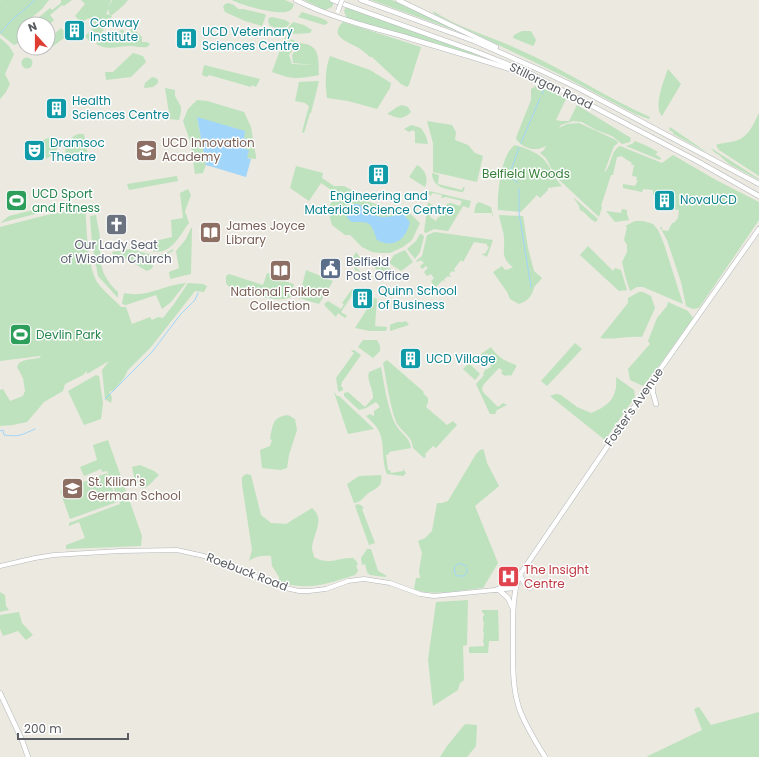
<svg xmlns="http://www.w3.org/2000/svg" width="759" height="757" viewBox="0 0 759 757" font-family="Poppins,sans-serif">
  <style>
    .green { fill: #bee2bd }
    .water { fill: #a1d5fa }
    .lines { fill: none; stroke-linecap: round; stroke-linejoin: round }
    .stream { stroke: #a1d5fa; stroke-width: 1 }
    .tertiary-casing { stroke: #b3b6ba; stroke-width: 5 }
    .secondary-casing { stroke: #b4b7bc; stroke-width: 5.5 }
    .tertiary { stroke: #fff; stroke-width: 4 }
    .secondary { stroke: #fff; stroke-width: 4.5 }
    .tertiary-bridge-casing { stroke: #b3b6ba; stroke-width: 5; stroke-linecap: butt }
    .tertiary-bridge { stroke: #fff; stroke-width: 4 }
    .labels { text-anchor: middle; stroke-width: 3; stroke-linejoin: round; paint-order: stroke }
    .culture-label { font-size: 12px; fill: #0d838f; stroke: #fff; text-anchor: start }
    .street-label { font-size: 12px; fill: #595c60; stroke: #fff }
    .education-label { font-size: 12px; fill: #785e54; stroke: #fff; text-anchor: start }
    .park-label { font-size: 12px; fill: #38803a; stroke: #fff }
    .leisure-label { font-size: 12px; fill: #27864d; stroke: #fff; text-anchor: start }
    .worship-label { font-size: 12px; fill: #5b616d; stroke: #fff }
    .service-label { font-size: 12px; fill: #4e5e75; stroke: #fff; text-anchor: start }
    .health-label { font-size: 12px; fill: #be3a42; stroke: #fff; text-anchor: start }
  </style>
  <rect width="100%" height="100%" fill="#ebe9e0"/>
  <g class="green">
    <polygon points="1,0 49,0 42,9 24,24 19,43 14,45 0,34 0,1"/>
    <polygon points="61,0 72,0 64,6 62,5 50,15 54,20 48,26 48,24 33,24 32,23 50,8 52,10 61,3"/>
    <polygon points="81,0 111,0 108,8 112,0 128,0 124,5 112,15 110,15 108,9 106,15 108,14 112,16 102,32 90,42 85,36 96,25 89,18 81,22 75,16 85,4"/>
    <path d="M232 0H285L294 4C293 7 292 10 289 11 279 16 241 5 232 0Z"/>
    <polygon points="304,0 328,0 334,2 332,7 325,10"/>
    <polygon points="371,0 392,0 473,37"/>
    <polygon points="228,3 234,5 238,9 243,9 264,14 266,15 262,26 245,21 225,12 223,7 225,4"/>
    <polygon points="346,6 468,51 484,58 347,19 344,11"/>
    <path d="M433 11C461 29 493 37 522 51 566 70 606 98 650 117L649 119 635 114 563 76 434 14Z"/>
    <polygon points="302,12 321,18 327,21 328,23 324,25 298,17"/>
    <polygon points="272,17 285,20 290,23 284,30 270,26 268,21 269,18"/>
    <polygon points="293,22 304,25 312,30 310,33 293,34 286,30"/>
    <path d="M343 22 421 47 409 85 407 87 401 84 372 57H370C366 53 362 50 357 47 346 41 329 36 343 22Z"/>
    <polygon points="61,28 68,35 52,47 48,42 48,38 49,39"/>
    <path d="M133 28 142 37V42H147L150 44 147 47C141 48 136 46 131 46 118 46 108 51 96 44L101 38 103 39 106 36 112 39 122 29 128 36 132 33 130 30Z"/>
    <polygon points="522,31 531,31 536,40 534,45 533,46 513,38 514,35"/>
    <path d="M285 37 298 42 289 55 292 64 314 65 293 63 292 55 300 43C321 45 318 58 319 75 298 79 293 80 272 72Z"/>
    <polygon points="0,38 9,46 14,54 5,74 10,84 6,92 0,99"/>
    <polygon points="133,53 143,56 146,62 131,77 106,80 105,72 113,72"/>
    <path d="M330 56 370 70 391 83 390 88 377 109 348 101 327 98C325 84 325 69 330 56Z"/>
    <circle cx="27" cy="63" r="5.5"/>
    <polygon points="204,65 260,79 256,87 252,85 251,87 209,75 207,77 202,75"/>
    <path d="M668 69 681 84 662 116C653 107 664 80 668 69Z"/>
    <polygon points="152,77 156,78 158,80 158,83 153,87 144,88 145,83"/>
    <polygon points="319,81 311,113 310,113 304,133 302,132 309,106 305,103 295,101 299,82"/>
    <path d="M536 86 551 91 566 99 556 120 561 121H569L577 105 631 138 630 142 622 144 612 136 596 130 582 122 573 121 561 125 559 128 567 124 579 123 616 140 618 143 614 146 604 173C612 166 610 151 620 146L662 163 673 155 716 180 759 202V220L699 308 693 309 686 306 681 282 667 240 660 227H662V230L668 231 672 223H674L678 218 679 210 673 209 675 199 653 195V190L643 189 642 192 623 188V184L635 186 638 180H636L637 177 632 176 634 165H631L632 163 621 156 617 157 613 175H611L601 206 602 207 599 217 598 216 555 176 546 158 540 153 544 150 546 146C536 152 523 149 516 139L517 135 531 100V89Z"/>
    <polygon points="165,88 175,90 175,96 181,107 181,112 179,120 170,119"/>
    <polygon points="197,100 207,101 244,112 251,127 256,157 256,159 247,158 244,138 197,117 206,165 203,173 195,174 190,141 183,121 188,109"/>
    <path d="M402 105 408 107 411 112C401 121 399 118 387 114L397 107Z"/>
    <path d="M759 113V176L719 150 716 145C720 143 726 143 731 142 748 139 752 127 759 113Z"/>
    <polygon points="427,121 452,125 456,132 455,140 468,145 475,153 483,156 477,182 433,172 433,143"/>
    <polygon points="411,125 421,128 426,136 428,144 415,143 415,132 413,130 409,132 404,129"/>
    <polygon points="670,127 708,153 673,134 673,132 669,130"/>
    <path d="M78 134H84L88 156 68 160C62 149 67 139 78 134Z"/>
    <polygon points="51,137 58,140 59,145 54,154 46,159 43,140"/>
    <polygon points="635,141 645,145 658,152 655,154 661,158 660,160 626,146 632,144"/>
    <path d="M515 145C525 148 540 153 546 162 553 171 553 177 562 186L548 188V190L540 198 537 195 521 212 498 210C497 195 501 153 515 145Z"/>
    <polygon points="711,148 759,179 759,180 729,164 719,155 714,152"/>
    <path d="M417 165C425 169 429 179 425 187L409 177Z"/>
    <polygon points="296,166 323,173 322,178 334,186 344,186 361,195 363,200 385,207 396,207 406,210 420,223 412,240 403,247 390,253 381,253 372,252 362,247 350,235 345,235 332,225 329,214 325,212 337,194 321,183 309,201 290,188"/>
    <path d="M432 173 439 175 438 184 462 190 463 187 465 188 463 192H461C449 189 432 189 432 173Z"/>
    <polygon points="177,176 178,181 129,190 127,184"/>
    <path d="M188 189 191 195 185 211 189 223C182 232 175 247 163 251 160 252 156 251 153 252L155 241 172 237 171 220 183 218 180 193Z"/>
    <polygon points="429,191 471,201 469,208 463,206 448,231 434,229 426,233 424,232 428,202 434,206 430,217 436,221 438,217 439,218 447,204 451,203 460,206 462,201 446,197 441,198 442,195 432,193 431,196 428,193"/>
    <path d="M573 197 598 219 596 222C589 220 587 213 580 210L579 206Z"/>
    <polygon points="479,202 491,207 493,216 492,216 492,213 474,213 476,204"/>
    <path d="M85 208C87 228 87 265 97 282 103 291 114 299 121 307H126L132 324 150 317 152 320 158 317 163 318 174 304 188 283 203 284 207 286 204 292 195 291 151 347 128 370 124 378 114 390 109 392 112 397 111 403 105 399 102 370 109 361 87 374V371L83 375 65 384 63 391 44 402 27 422 13 425 0 426V390L3 389 10 401 23 396 25 391 23 378 17 367 19 363C26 358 34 360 41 357L40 356 0 361V227L47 215Z"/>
    <polygon points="37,209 39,213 0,223 9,216"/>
    <polygon points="622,209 627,210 627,214 629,220 615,222 606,211 621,213"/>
    <path d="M96 215C97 223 99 230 100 237 101 263 98 273 118 292V298L98 276 92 244 90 216Z"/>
    <path d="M499 215 523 216 528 248 534 271 542 278C540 281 535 285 534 288 531 297 528 301 519 304L510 299 507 292 493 272 502 266 505 270 509 269 513 267C500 258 505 250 504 238 504 232 500 222 499 215Z"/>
    <polygon points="635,221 643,221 653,224 658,230 664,244 683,304 643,287 637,287 630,291 626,279 622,262 627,252 627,245 624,240 627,227 625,226"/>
    <polygon points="191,228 192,228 191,274 170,279 169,272 179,268 176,251 186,239"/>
    <polygon points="435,232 493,240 487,257 482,254 483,253 485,254 489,247 487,246 487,244 474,242 463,262 461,260 454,269 455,271 454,272 452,271 449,274 451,276 450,277 448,276 444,279 446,282 443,280 435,288 431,281 434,278 431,274 427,276 424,272 428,268 426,266 422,269 420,266 424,263 421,260 417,262 416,261 422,256 427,235"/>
    <polygon points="420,234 422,234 424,237 420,252 415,259 407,249 416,241"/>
    <polygon points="588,246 613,271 615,268 621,270 627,290 619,291 580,255"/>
    <path d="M131 249C148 253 157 260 173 249V251L154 261 152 263 153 267 151 269 147 271 119 255 117 257 113 255 112 252Z"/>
    <polygon points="405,250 413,262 401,271 389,263 394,255"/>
    <polygon points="356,252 362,260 368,265 366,268 358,264 357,269 360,271 359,272 355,270 352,259"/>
    <path d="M373 259C381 261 392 268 395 275L394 279H389L382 272 372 267 373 265 370 263Z"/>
    <polygon points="306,270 333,281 319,304 299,298"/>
    <path d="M267 273 280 276 284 281 294 284 291 297C275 304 243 292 228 286L226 283V276L229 274 263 285Z"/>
    <path d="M186 283 171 302 162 309 156 295 126 305 122 304 124 293C149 298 162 285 186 283Z"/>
    <polygon points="352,289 355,291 341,312 347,316 345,318 338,313 336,317 325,306 324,304 328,301 341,309 344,304 342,303"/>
    <path d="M639 292H643L651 296 655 308 642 337C628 336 614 340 600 338L628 303V298Z"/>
    <polygon points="374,298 377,299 375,326 387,327 386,331 370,331 355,328"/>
    <polygon points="668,302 688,311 693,318 656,370 643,386 630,380 628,369 650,344 648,341 657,318 667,306"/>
    <polygon points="406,321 409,325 390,331 390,325 397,322 403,322"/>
    <polygon points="363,340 377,340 380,346 380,351 373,358 358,347"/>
    <polygon points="575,343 582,349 547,386 541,381"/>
    <path d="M491 347C497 357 505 361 516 365V367L511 376 509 375 505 376 501 373 503 371 499 368 484 384 482 388 483 392 498 407 503 403 507 405 497 410 495 414H490L489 412 476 384 484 375 483 374 485 370 491 367 490 363 480 361 481 354Z"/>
    <polygon points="354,350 361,355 342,382 341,386 343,388 343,390 339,392 338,390 336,378 354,353 351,351"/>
    <path d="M387 360 424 392 423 393 428 398V403L426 407 447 425 453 421 457 425 436 448 433 446 425 454 426 456 424 458 413 448C412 436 404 434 398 425 391 414 386 377 383 363Z"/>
    <polygon points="469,363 480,374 475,380 463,369"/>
    <path d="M381 367C384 383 388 411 396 425 400 433 410 437 411 448L389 452V454L386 455 388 470H390L391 473 403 471V469L406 473 403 476 387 474C381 461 385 443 379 431 376 425 371 421 366 416L370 414 374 416V411L380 407 376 402 366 408 359 410 344 396V393L348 392 365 407 373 398C374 389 366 381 369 372Z"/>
    <polygon points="96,375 99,376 103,403 101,419 84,425 68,391"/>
    <path d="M616 377 634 390 635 397 605 440 550 396 556 394 561 395 577 407 591 413C609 406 618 397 616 377Z"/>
    <polygon points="334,392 337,396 339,396 374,429 348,434"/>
    <path d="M288 415 295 419 297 430 289 455 287 468 281 470 262 468 260 450 270 446 272 440 270 439C273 425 272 417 288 415Z"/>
    <polygon points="108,440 142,536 141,546 66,549 66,545 85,538 79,522 69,526 69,523 120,504 107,471 102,472 101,469 84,476 80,467 97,460 93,445"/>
    <path d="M483 449 484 451 487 463 499 486 475 506 498 563 483 588C462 590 433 597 414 589L416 578H420L419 571 422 553 418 541 425 538 432 531 437 503H442L448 501 476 454 480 450Z"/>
    <path d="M140 465 154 471 159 475C153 480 149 488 141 488L135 481 132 467Z"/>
    <polygon points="107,473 117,502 70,519 60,491"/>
    <path d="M246 474 251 475 261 515 271 523 286 524 312 508C326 520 313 533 312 548 312 551 314 554 314 557 329 566 338 557 353 558L357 562 358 565H356L358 571 355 575C326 584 310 591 279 582V577L272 566 271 556C263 555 256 556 249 561L252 550 242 484V477Z"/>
    <path d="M381 475C383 486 377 488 370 492 364 496 362 502 354 503L347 484 359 476Z"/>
    <polygon points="357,504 361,505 364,508 362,509 375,543 369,545 355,506"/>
    <polygon points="367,549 371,549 378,571 387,576 385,577 370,575 367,572 365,564 362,565 361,558"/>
    <polygon points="0,592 5,595 6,606 9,610 0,612"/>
    <polygon points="468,600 467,645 463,646 464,680 460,683 458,690 433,706 428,660 436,602"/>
    <polygon points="482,610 498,610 499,641 489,641 488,653 469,653 469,647 484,646 484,643 483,643 484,633 483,632 484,622 483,622 483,616 484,616 484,613 482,613"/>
    <polygon points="19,612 22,623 33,635 26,640 18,631 3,636 0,629 0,615"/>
    <polygon points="699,707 711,725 759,712 759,757 646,757 702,730 694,709"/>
    <polygon points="465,724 477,725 476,746 467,757 440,757 447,746"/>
  </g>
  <g class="water">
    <polygon points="197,117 245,131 244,138 248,140 245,149 249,150 247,158 251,159 246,177 206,165"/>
    <path d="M355 204C367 205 367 213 377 216 385 219 395 215 403 214L410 222C406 239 394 249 377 240 370 221 371 222 352 222L347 218C347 211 348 208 355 204Z"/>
  </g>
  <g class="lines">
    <g class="stream">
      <polyline points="0,33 12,20 35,0"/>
      <polyline points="542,94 544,90"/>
      <polyline points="521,143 540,98"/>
      <polyline points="518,183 509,176 519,148"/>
      <polyline points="519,189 519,213 531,287"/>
      <polyline points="105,399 152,352 180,315 195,300 198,293"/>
      <path d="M0 431 3 430 4 435C20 437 21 435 35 429"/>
      <polyline points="466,566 462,564 458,564 454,568 455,574 457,576 464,576 467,572 467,568"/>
    </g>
    <defs>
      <polyline id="tertiary" points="0,566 35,558 54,555 120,551 177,550 204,556 281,587 299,591 309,591 326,589 348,581 364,579 390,583 420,594 434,596 515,588"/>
      <g id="secondary">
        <path d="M296 0C330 17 366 26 402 36 441 48 480 59 519 72"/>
        <polyline points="332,0 477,52 527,72 697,161 759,196"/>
        <polyline points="361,0 474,41 540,70 580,89 759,184"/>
        <polyline points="398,0 496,47"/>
        <polyline points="652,381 653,393 656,404"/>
        <polyline points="520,575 524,583 530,588"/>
        <polyline points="496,590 509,584 515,578 519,576"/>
        <polyline points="499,590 508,598 512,607"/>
        <polyline points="0,693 22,740 28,757"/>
        <path d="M545 757C535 741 525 725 519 708 512 686 513 663 513 640 513 619 512 597 519 576L652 381 759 229"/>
      </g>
    </defs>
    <use href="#tertiary" class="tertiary-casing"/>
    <use href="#secondary" class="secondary-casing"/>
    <use href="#tertiary" class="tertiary"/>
    <use href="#secondary" class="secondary"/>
    <defs>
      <polyline id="tertiary-bridge" points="338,11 342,0"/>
    </defs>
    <use href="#tertiary-bridge" class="tertiary-bridge-casing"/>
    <use href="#tertiary-bridge" class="tertiary-bridge"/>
  </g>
  <defs>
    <symbol id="building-square" viewBox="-11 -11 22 22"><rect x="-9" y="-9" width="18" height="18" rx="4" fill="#0f9aa8" stroke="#fff"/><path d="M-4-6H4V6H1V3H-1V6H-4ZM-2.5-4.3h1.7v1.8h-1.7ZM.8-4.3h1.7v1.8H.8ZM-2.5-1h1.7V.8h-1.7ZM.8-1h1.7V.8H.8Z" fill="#fff"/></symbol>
    <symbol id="theatre-square" viewBox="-11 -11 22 22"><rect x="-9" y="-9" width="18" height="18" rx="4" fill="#0f9aa8" stroke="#fff"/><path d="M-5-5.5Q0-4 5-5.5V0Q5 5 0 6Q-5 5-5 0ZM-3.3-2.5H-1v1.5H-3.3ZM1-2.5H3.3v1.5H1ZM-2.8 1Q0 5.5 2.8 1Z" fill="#fff"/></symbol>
    <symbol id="university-square" viewBox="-11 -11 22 22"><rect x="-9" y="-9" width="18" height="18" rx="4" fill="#8d6e63" stroke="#fff"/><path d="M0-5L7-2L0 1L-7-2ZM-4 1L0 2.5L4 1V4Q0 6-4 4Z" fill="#fff"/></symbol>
    <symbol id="stadium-square" viewBox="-11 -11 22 22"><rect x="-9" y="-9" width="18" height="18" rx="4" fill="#2e9e5b" stroke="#fff"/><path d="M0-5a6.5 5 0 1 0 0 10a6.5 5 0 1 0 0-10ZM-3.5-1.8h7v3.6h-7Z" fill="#fff"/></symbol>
    <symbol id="church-square" viewBox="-11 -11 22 22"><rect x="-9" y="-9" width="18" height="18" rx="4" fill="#6b7280" stroke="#fff"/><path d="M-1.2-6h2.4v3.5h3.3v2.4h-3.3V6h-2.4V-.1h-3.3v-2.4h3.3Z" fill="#fff"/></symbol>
    <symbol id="library-square" viewBox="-11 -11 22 22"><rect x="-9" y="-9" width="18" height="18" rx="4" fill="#8d6e63" stroke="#fff"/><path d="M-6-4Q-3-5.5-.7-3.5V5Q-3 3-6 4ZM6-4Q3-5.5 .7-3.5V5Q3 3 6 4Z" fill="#fff"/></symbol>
    <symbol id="civic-square" viewBox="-11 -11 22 22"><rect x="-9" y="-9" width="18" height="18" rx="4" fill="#5c6f8a" stroke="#fff"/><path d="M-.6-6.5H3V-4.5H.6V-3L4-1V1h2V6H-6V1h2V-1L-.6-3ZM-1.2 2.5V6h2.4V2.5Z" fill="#fff"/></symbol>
    <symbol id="school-square" viewBox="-11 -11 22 22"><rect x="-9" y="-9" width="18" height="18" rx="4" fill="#8d6e63" stroke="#fff"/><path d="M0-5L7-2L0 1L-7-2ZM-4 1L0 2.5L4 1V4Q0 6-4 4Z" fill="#fff"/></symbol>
    <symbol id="hospital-square" viewBox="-11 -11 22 22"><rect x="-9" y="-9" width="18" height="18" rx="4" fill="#e0444e" stroke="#fff"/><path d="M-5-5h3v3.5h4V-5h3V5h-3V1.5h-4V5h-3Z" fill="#fff"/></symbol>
  </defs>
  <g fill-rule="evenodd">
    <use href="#building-square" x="62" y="18" width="25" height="25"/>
    <use href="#building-square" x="174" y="26" width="25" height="25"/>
    <use href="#building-square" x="44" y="96" width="25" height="25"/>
    <use href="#theatre-square" x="22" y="138" width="25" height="25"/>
    <use href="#university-square" x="134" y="138" width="25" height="25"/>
    <use href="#building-square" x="366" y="162" width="25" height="25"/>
    <use href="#building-square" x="652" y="188" width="25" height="25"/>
    <use href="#stadium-square" x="4" y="188" width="25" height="25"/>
    <use href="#church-square" x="104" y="212" width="25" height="25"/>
    <use href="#library-square" x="198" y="220" width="25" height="25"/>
    <use href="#civic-square" x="318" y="256" width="25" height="25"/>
    <use href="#library-square" x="268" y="258" width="25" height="25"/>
    <use href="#building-square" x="350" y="286" width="25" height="25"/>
    <use href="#stadium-square" x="8" y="322" width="25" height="25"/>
    <use href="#building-square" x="398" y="346" width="25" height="25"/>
    <use href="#school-square" x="60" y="476" width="25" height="25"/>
    <use href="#hospital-square" x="496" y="564" width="25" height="25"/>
  </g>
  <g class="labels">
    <g class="culture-label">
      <text x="90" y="27">Conway<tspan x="90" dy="14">Institute</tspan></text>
      <text x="202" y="36">UCD Veterinary<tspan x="202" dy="14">Sciences Centre</tspan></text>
      <text x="72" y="105">Health<tspan x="72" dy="14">Sciences Centre</tspan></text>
      <text x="50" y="147">Dramsoc<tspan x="50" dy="14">Theatre</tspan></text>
      <text x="379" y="200" text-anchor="middle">Engineering and<tspan x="379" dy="14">Materials Science Centre</tspan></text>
      <text x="680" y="204">NovaUCD</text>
      <text x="378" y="295">Quinn School<tspan x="378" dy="14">of Business</tspan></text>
      <text x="426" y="363">UCD Village</text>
    </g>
    <g class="street-label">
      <text transform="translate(551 86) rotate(26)" y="4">Stillorgan Road</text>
      <text transform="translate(634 407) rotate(-55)" y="4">Foster's Avenue</text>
      <text transform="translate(247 572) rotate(21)" y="4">Roebuck Road</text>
    </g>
    <g class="education-label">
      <text x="162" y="147">UCD Innovation<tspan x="162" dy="14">Academy</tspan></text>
      <text x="226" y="230">James Joyce<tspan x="226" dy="14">Library</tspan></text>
      <text x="280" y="296" text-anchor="middle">National Folklore<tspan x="280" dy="14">Collection</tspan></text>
      <text x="88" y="486">St. Kilian's<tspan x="88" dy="14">German School</tspan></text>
    </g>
    <g class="park-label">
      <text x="526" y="178">Belfield Woods</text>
    </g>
    <g class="leisure-label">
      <text x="32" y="198">UCD Sport<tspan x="32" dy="14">and Fitness</tspan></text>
      <text x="36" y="339">Devlin Park</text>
    </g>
    <g class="worship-label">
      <text x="116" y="249">Our Lady Seat<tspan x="116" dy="14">of Wisdom Church</tspan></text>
    </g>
    <g class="service-label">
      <text x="346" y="266">Belfield<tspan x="346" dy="14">Post Office</tspan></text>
    </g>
    <g class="health-label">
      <text x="524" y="574">The Insight<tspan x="524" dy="14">Centre</tspan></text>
    </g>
  </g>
  <g transform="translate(36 36) rotate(339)"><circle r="19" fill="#ffffff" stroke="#bdbebf"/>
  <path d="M0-3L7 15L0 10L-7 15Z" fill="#df3c32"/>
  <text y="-6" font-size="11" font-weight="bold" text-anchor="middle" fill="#595c60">N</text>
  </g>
  <path d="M18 733v6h110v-6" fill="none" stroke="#595c60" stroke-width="2"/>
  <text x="24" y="733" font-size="12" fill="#595c60" stroke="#ffffff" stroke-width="3" paint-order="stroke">200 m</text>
</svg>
